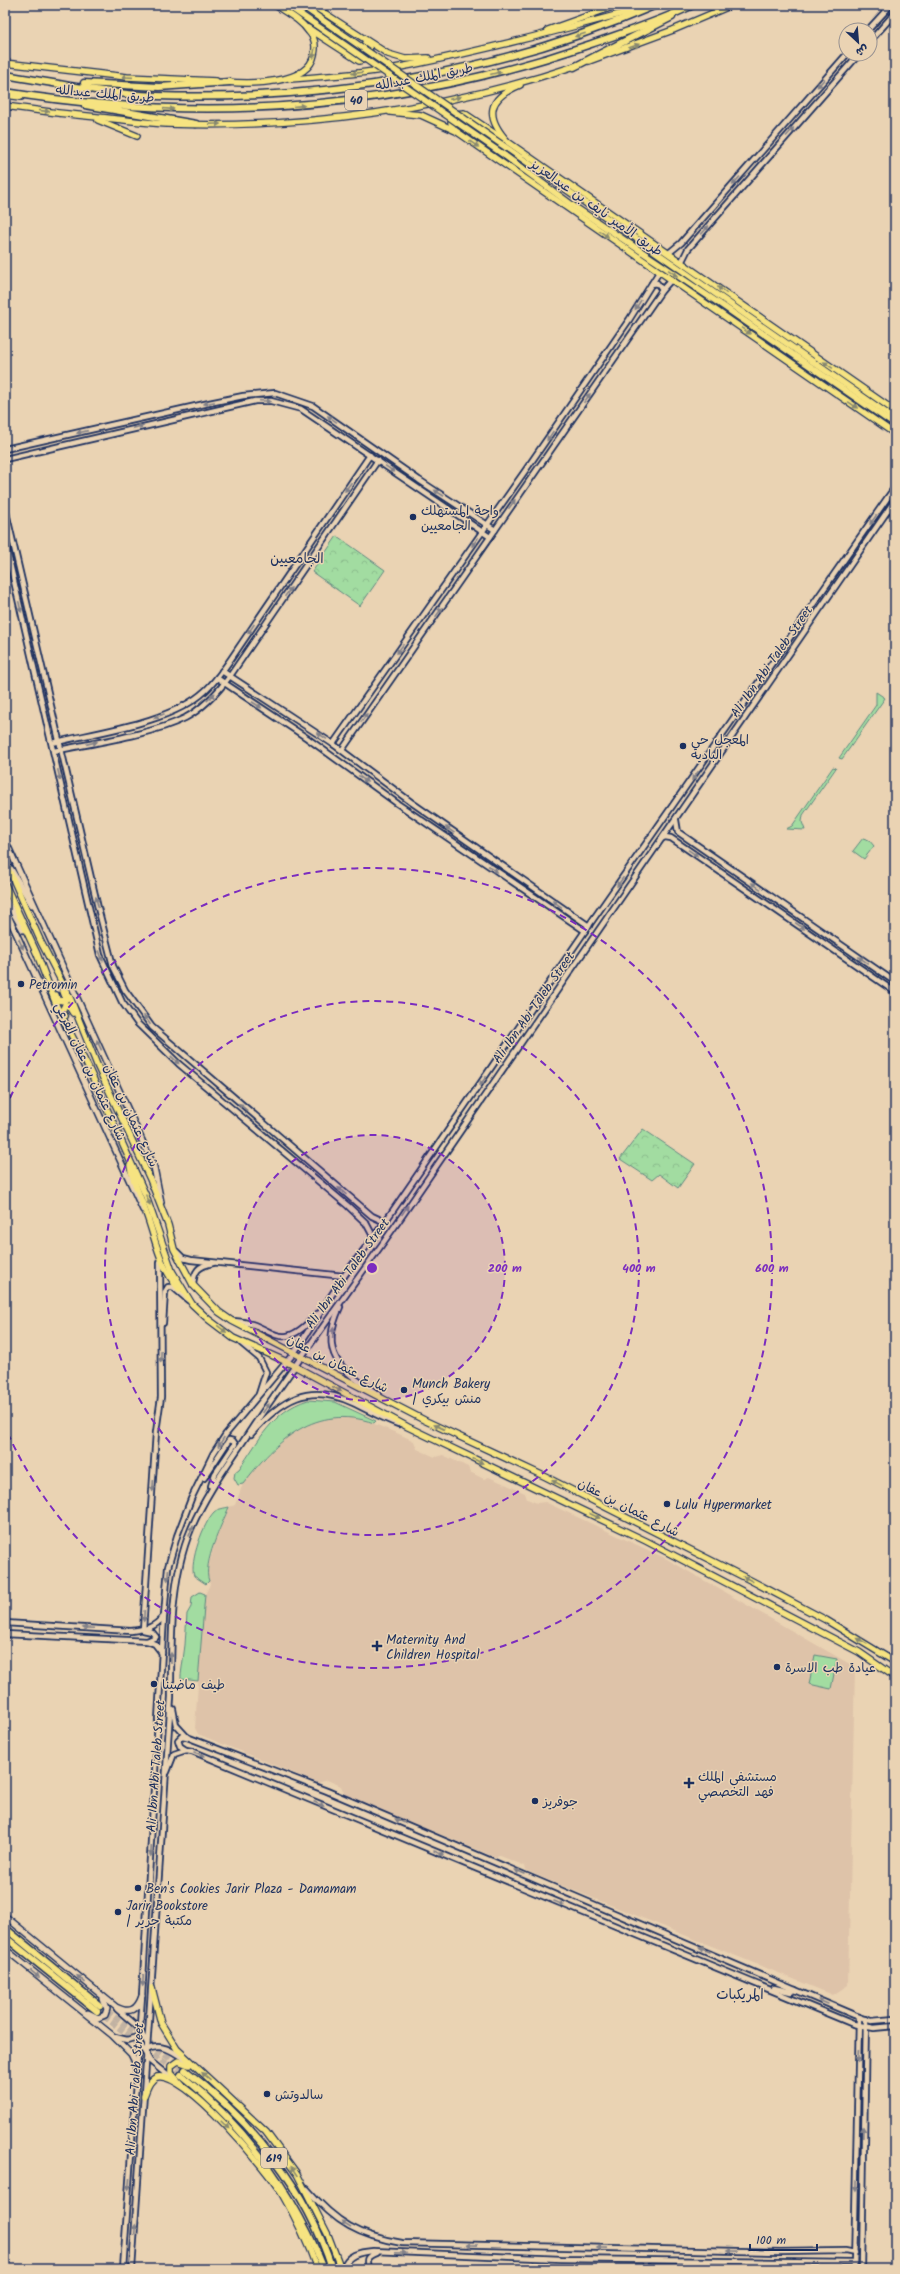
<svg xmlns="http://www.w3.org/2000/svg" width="900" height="2274" viewBox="0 0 900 2274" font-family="Kalam,'Playpen Sans Arabic',sans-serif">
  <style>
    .built { fill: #dec3a9 }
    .green { fill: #a2dca1; stroke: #5e8680 }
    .forest { fill: url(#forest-crowns); stroke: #5e8680 }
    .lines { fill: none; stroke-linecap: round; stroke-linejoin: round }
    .motorway-tunnel { stroke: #c1b2a2; stroke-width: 6; stroke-dasharray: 6 3; stroke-linecap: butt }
    .tertiary-casing { stroke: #1b2f5e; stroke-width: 8 }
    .secondary-casing { stroke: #1b2f5e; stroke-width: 8 }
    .primary-casing { stroke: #1b2f5e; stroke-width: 8 }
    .motorway-casing { stroke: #1b2f5e; stroke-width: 9 }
    .tertiary { stroke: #ead3b3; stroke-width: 4.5 }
    .secondary { stroke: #ead3b3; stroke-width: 5 }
    .primary { stroke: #f6e381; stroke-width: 5.5 }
    .motorway { stroke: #f6e381; stroke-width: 6 }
    .primary-bridge-casing { stroke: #1b2f5e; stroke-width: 8; stroke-linecap: butt }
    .primary-bridge { stroke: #f6e381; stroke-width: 5.5 }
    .oneway { fill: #888970 }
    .oneway2 { fill: #828188 }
    .ring { fill: none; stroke: #7b2cbf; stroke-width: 2; stroke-dasharray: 7 5 }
    .poi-dot { fill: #1b2f5e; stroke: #ead3b3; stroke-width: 1.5 }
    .labels { text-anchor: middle; stroke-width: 3; stroke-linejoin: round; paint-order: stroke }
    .shield { fill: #ead3b3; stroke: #596078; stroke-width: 1 }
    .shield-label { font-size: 12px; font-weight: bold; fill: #1b2f5e }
    .street-label { font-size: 13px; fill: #1b2f5e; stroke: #ead3b3 }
    .poi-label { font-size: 13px; fill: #1b2f5e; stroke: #ead3b3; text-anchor: start }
    .neighbourhood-label { font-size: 14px; fill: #1b2f5e; stroke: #ead3b3 }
    .centre { fill: #7b2cbf; stroke: #ead3b3; stroke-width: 2 }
    .ring-label { font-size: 12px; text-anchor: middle; font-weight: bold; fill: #7b2cbf; stroke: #ead3b3; stroke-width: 3; stroke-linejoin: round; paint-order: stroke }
  </style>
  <defs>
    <pattern id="forest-crowns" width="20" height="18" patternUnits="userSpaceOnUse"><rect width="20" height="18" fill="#a2dca1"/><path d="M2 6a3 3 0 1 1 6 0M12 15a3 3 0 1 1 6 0" fill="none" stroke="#8bbd8d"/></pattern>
  </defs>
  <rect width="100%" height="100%" fill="#ead3b3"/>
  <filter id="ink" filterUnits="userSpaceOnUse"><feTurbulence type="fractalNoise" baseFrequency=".025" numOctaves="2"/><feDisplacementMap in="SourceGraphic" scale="8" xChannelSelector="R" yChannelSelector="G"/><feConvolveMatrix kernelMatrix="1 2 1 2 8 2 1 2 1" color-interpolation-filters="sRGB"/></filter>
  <g filter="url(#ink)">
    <polygon class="built" points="347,1417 367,1421 399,1434 414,1441 417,1449 435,1457 443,1455 468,1467 470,1472 484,1479 489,1477 525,1493 527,1499 537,1503 545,1502 665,1558 855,1667 848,1985 833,1995 541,1877 526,1870 525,1866 498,1855 496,1857 490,1855 345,1795 341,1786 327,1780 318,1783 198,1734 195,1728 204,1597 210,1584 206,1575 215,1542 229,1507 235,1505 243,1484 254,1470 285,1438 314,1422 331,1418"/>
    <g class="green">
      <polygon points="876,692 885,698 842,759 839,758 876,705"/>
      <polygon points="833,767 836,768 803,815 802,822 805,830 786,829 792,826"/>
      <polygon points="863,838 869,840 874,846 864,859 853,851"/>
      <path d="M308 1400 335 1402 376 1421 374 1423C315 1403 277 1440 243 1484L238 1485 234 1478 235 1472 239 1469C259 1441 272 1411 308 1400Z"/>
      <path d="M229 1507C222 1524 202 1564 209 1581L206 1584 194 1576C189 1562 204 1522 214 1512 217 1509 225 1508 229 1507Z"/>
      <polygon points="200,1592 205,1594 198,1681 181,1679 181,1675 185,1645 187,1614 191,1607 192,1597"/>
      <polygon points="815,1655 837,1659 831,1689 809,1684"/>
    </g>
    <g class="forest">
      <polygon points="337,536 385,570 360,606 312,572"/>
      <polygon points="643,1129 695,1164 678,1188 659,1174 652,1180 620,1159"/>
    </g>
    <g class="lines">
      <g class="motorway-tunnel">
        <polyline points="100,2006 185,2070"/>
        <polyline points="97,2011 181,2075"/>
      </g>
      <defs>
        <g id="tertiary">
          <polyline points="868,30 891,5"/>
          <polyline points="870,41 895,13"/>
          <polyline points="670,252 681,243 847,54"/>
          <polyline points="682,261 688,249 859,54"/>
          <polyline points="652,284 657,283 662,290"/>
          <polyline points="5,449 209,403 243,396 275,393 313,406 419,480 495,530"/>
          <polyline points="5,459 255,401 271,401 301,409 490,537"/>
          <polyline points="5,508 98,908 113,966 125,990 152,1027 372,1216 385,1222"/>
          <polyline points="5,542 100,955 122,1002 137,1023 179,1064 348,1206 366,1223 374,1238"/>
          <polyline points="222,671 333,744 411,802 589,926"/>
          <polyline points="217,678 307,738 398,804 585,931"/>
          <path d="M52 743C97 732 171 723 205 691 217 680 226 666 235 653L370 455"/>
          <polyline points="333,744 525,471 629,320 659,272"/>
          <polyline points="342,750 662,290 671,280"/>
          <path d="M54 751C92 743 151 735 185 718 202 709 218 692 230 676L378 460"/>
          <polyline points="676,820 678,832 895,982"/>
          <polyline points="663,838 665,837 671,838 895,992"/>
          <polyline points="177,1252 183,1258 191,1260 344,1276"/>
          <path d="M193 1285C194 1271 198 1266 213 1263"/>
          <path d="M340 1307C317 1356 343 1371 379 1395"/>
          <path d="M234 1321C274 1322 277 1359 317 1314"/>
          <polyline points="163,1323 165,1292 168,1287 173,1287 188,1300"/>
          <polyline points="241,1343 259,1358 266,1372 259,1394"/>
          <path d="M251 1434C281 1400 308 1382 353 1403 368 1410 382 1418 398 1424"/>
          <polyline points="204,1478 227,1443 229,1440 233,1441 235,1444 215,1474 211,1486"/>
          <path d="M5 1623 131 1631C147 1629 154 1628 164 1616"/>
          <polyline points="5,1634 147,1641 155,1644 162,1653"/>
          <polyline points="147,1641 156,1637 152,1632 143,1630 156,1432 161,1397 160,1262"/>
          <polyline points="173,1709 176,1725 187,1737 327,1791 854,2015 871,2021 895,2019"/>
          <polyline points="186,1750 180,1746 178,1740 182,1736 187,1737"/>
          <polyline points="167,1772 174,1754 186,1750 192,1751 853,2024 874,2028 895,2026"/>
          <polyline points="774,1988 791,1992 795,1990"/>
          <polyline points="117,2009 138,2027 147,2043"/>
          <polyline points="115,2037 127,2040 140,2036"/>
          <polyline points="140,2044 150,2061 172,2079"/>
          <path d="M146 2050C162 2042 174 2052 187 2061"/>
          <path d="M307 2189C336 2223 359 2236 402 2243L780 2252 845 2251 855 2253"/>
          <polyline points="123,2269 142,1996 164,1616 168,1567 177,1536 191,1499 213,1454 226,1434 294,1353 344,1276 385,1222 585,931 895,487"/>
          <path d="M132 2269 171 1697C171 1644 170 1578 191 1529 207 1491 232 1459 254 1425 302 1354 353 1286 402 1216 566 977 731 738 895 500"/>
          <path d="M343 2269C346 2255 360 2252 373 2251L561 2259 853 2263"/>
          <path d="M368 2269C366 2259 366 2257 376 2253"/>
          <polyline points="854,2269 859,2017"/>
          <polyline points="862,2269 866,2019"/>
        </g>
        <g id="secondary">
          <polyline points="5,840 154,1167 161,1202"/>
          <polyline points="11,869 32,905"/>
          <polyline points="5,898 23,930"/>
          <polyline points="5,909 143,1210"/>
          <path d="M5 1916 116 2007C130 2014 137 2010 142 1996"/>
          <polyline points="5,1949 112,2035 131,2054 135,2062 137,2076"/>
          <polyline points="88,2013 98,2018 105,2015 107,2009 103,1999"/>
        </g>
        <g id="primary">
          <polyline points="287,5 316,25"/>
          <polyline points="301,5 321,19"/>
          <polyline points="312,5 388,54 405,59 428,58"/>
          <polyline points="308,28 359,61 366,59 370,54 369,47 365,43"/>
          <polyline points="548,30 618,5"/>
          <polyline points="589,61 673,30 732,5"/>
          <polyline points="5,63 127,77 216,81"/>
          <path d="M290 79C331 76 371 73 411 65 489 49 566 29 642 8"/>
          <path d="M226 82C250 84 308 85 314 55 316 47 315 38 309 32 301 20 287 13 275 5"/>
          <path d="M520 85C488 98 484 116 508 142L895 411"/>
          <polyline points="5,95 21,97"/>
          <path d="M5 106C39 111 73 115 107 118 127 120 147 123 167 124 305 129 447 109 578 65"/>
          <polyline points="390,112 421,115 456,131 895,434"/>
          <polyline points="98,120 137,136"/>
          <path d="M454 129C449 123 451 119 455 114L464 113 503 139"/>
          <polyline points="501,144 895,419"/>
          <polyline points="504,155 572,205 723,306 895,425"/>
          <polyline points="5,861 41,942 71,1000 97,1065 150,1179 168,1225 174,1249 193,1285 219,1312 232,1321 426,1421 546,1477 752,1581 826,1620 895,1662"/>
          <polyline points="5,884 37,954 57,1007 88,1067 146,1196 172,1271 192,1304 208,1319 233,1338 287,1362 408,1427 646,1541 859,1652 895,1677"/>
          <polyline points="56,995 57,1000 64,1001 66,999 63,991"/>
          <polyline points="65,1016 62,1011 65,1005 68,1005 73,1013"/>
          <path d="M130 1166C133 1183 141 1197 146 1213 156 1240 159 1266 179 1289"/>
          <polyline points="152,1988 161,2023 177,2049 266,2132 297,2174 328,2235 341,2269"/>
          <polyline points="181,2084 171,2073 171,2066 178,2061 189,2065"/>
          <path d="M144 2096C147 2089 149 2080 157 2077 185 2070 268 2171 282 2194 296 2218 308 2243 317 2269"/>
        </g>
        <g id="motorway">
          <polyline points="574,67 672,17"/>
          <path d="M5 75C55 83 107 94 157 96 327 101 500 73 656 5"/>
          <polyline points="84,83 159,87 230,82"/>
          <path d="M5 92C204 124 400 110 591 44 625 32 661 21 693 5"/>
          <polyline points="85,105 196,124"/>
          <polyline points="5,1928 100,2006"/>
          <polyline points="5,1937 97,2011"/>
          <path d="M185 2070C251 2120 307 2189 332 2269"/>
          <path d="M181 2075C246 2127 293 2192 324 2269"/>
        </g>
      </defs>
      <use href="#tertiary" class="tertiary-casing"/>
      <use href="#secondary" class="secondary-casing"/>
      <use href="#primary" class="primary-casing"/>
      <use href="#motorway" class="motorway-casing"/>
      <use href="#tertiary" class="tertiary"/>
      <use href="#secondary" class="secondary"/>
      <use href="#primary" class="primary"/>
      <use href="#motorway" class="motorway"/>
      <defs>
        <g id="primary-bridge">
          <polyline points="321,19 501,144"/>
          <polyline points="316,25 504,155"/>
        </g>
      </defs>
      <use href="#primary-bridge" class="primary-bridge-casing"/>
      <use href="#primary-bridge" class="primary-bridge"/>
    </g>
    <defs><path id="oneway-solid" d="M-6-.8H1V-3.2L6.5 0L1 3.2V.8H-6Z"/></defs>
    <g class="oneway">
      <use href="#oneway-solid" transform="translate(580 35) rotate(162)"/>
      <use href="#oneway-solid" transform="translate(634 46) rotate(-20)"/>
      <use href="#oneway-solid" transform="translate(314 53) rotate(100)"/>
      <use href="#oneway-solid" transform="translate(357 73) rotate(173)"/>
      <use href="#oneway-solid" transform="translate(496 73) rotate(-14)"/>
      <use href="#oneway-solid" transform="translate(127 77) rotate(-176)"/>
      <use href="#oneway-solid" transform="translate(455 98) rotate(-13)"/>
      <use href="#oneway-solid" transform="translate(299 106) rotate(-5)"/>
      <use href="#oneway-solid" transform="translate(169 109) rotate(5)"/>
      <use href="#oneway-solid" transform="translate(44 111) rotate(6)"/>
      <use href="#oneway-solid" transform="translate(215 124) rotate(-1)"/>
      <use href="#oneway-solid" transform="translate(474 144) rotate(35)"/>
      <use href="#oneway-solid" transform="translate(604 234) rotate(35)"/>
      <use href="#oneway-solid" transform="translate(673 273) rotate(35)"/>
      <use href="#oneway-solid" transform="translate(722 290) rotate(-144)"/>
      <use href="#oneway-solid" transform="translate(746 331) rotate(34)"/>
      <use href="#oneway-solid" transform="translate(828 365) rotate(-145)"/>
      <use href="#oneway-solid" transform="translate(853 405) rotate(35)"/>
      <use href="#oneway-solid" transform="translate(148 1200) rotate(67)"/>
      <use href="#oneway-solid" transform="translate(222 1329) rotate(37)"/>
      <use href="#oneway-solid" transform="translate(337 1389) rotate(28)"/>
      <use href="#oneway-solid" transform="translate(439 1427) rotate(-155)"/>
      <use href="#oneway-solid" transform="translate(478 1461) rotate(25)"/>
      <use href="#oneway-solid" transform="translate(557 1483) rotate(-153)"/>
      <use href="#oneway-solid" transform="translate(595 1516) rotate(25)"/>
      <use href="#oneway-solid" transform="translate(748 1579) rotate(-153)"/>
      <use href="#oneway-solid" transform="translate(862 1641) rotate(-150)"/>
      <use href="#oneway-solid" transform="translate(206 2076) rotate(-140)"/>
      <use href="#oneway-solid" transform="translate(225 2125) rotate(45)"/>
      <use href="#oneway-solid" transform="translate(294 2171) rotate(-123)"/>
    </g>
    <g class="oneway2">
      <use href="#oneway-solid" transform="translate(821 83) rotate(132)"/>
      <use href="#oneway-solid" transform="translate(790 132) rotate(-49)"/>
      <use href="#oneway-solid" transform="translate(736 181) rotate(131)"/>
      <use href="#oneway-solid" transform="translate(705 230) rotate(-49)"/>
      <use href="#oneway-solid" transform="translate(638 305) rotate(122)"/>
      <use href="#oneway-solid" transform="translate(587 398) rotate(-55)"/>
      <use href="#oneway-solid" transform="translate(265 401) rotate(2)"/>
      <use href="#oneway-solid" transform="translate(209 403) rotate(168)"/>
      <use href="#oneway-solid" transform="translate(332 419) rotate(-145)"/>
      <use href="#oneway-solid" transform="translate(138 427) rotate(-13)"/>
      <use href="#oneway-solid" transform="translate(82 432) rotate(167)"/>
      <use href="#oneway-solid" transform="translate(550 436) rotate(124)"/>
      <use href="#oneway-solid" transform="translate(390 469) rotate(35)"/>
      <use href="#oneway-solid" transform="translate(348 487) rotate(125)"/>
      <use href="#oneway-solid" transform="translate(439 493) rotate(-147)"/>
      <use href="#oneway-solid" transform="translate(512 504) rotate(-55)"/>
      <use href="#oneway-solid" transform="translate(873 520) rotate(125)"/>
      <use href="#oneway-solid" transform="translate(475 542) rotate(125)"/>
      <use href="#oneway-solid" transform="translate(288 592) rotate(-55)"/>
      <use href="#oneway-solid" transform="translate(20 607) rotate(77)"/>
      <use href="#oneway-solid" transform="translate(439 612) rotate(-55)"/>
      <use href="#oneway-solid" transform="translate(251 629) rotate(124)"/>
      <use href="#oneway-solid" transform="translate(400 649) rotate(125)"/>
      <use href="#oneway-solid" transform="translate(211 697) rotate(-44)"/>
      <use href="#oneway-solid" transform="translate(257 705) rotate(33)"/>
      <use href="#oneway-solid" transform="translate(159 716) rotate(158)"/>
      <use href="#oneway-solid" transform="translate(364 718) rotate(-55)"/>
      <use href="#oneway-solid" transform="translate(322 736) rotate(-146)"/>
      <use href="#oneway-solid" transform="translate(92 743) rotate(-13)"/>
      <use href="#oneway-solid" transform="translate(59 775) rotate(77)"/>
      <use href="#oneway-solid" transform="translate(695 776) rotate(125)"/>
      <use href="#oneway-solid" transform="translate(363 779) rotate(36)"/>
      <use href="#oneway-solid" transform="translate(450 830) rotate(-145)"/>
      <use href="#oneway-solid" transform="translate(693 853) rotate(34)"/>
      <use href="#oneway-solid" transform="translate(493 869) rotate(34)"/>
      <use href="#oneway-solid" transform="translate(620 882) rotate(125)"/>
      <use href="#oneway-solid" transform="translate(756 886) rotate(-146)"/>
      <use href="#oneway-solid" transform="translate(97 902) rotate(-103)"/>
      <use href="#oneway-solid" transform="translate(557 904) rotate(-145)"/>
      <use href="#oneway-solid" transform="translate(800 926) rotate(35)"/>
      <use href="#oneway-solid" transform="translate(21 944) rotate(66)"/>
      <use href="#oneway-solid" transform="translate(101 956) rotate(70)"/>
      <use href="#oneway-solid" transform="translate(863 960) rotate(-145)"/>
      <use href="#oneway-solid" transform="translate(147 1020) rotate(-126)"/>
      <use href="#oneway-solid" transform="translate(99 1045) rotate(-115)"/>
      <use href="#oneway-solid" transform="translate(175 1060) rotate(44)"/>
      <use href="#oneway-solid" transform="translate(483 1081) rotate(125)"/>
      <use href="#oneway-solid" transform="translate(243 1107) rotate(-140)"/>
      <use href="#oneway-solid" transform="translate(342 1191) rotate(-139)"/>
      <use href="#oneway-solid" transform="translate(405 1210) rotate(-56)"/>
      <use href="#oneway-solid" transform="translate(333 1333) rotate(-86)"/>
      <use href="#oneway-solid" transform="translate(161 1357) rotate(91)"/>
      <use href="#oneway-solid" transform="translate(266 1408) rotate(-56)"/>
      <use href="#oneway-solid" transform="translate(221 1442) rotate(123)"/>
      <use href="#oneway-solid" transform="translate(153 1486) rotate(94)"/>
      <use href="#oneway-solid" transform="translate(191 1531) rotate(-68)"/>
      <use href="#oneway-solid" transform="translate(168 1575) rotate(94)"/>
      <use href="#oneway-solid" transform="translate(144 1616) rotate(93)"/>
      <use href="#oneway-solid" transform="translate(88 1628) rotate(-177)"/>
      <use href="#oneway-solid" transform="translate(171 1658) rotate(-90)"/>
      <use href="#oneway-solid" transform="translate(199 1754) rotate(22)"/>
      <use href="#oneway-solid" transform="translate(319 1804) rotate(24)"/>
      <use href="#oneway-solid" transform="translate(400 1821) rotate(-157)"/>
      <use href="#oneway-solid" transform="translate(151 1851) rotate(94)"/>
      <use href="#oneway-solid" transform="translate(439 1853) rotate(22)"/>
      <use href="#oneway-solid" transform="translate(520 1872) rotate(-157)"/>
      <use href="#oneway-solid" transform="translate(559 1903) rotate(22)"/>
      <use href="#oneway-solid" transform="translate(704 1950) rotate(-157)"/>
      <use href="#oneway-solid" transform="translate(35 1974) rotate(39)"/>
      <use href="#oneway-solid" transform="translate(81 1979) rotate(-140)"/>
      <use href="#oneway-solid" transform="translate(143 1981) rotate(93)"/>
      <use href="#oneway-solid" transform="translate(823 2002) rotate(-157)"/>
      <use href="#oneway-solid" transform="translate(858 2056) rotate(94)"/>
      <use href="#oneway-solid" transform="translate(863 2132) rotate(-89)"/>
      <use href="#oneway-solid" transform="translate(129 2184) rotate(95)"/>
      <use href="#oneway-solid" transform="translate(856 2186) rotate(91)"/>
      <use href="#oneway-solid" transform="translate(346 2224) rotate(-148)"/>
      <use href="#oneway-solid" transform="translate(135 2230) rotate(-86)"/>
      <use href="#oneway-solid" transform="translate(472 2245) rotate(-179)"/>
      <use href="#oneway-solid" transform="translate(602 2248) rotate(-179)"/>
      <use href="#oneway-solid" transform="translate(732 2251) rotate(-179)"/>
      <use href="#oneway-solid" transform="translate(401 2253) rotate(2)"/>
    </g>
  </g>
  <circle cx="372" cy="1268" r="133" fill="#7b2cbf" fill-opacity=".12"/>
  <g class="ring">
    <circle cx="372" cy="1268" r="133"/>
    <circle cx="372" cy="1268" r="267"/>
    <path d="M5 1109A400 400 0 1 1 5 1427"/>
  </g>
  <g class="poi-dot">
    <circle cx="413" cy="517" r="4"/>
    <circle cx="683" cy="746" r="4"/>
    <circle cx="21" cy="984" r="4"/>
    <circle cx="404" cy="1390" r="4"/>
    <circle cx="667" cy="1504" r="4"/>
    <path d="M375 1640h4v4h4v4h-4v4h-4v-4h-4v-4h4z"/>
    <circle cx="777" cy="1667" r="4"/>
    <circle cx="154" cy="1684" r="4"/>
    <path d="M687 1777h4v4h4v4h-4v4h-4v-4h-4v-4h4z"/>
    <circle cx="535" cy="1801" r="4"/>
    <circle cx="138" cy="1888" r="4"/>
    <circle cx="118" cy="1912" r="4"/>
    <circle cx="267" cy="2094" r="4"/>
  </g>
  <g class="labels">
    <g class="shield">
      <rect x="345" y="90" width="22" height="20" rx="3"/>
      <rect x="261" y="2148" width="26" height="20" rx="3"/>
    </g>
    <g class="shield-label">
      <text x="356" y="104">40</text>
      <text x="274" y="2162">619</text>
    </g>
    <g class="street-label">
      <text transform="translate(424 76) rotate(-11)" y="5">طريق الملك عبدالله</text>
      <text transform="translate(105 93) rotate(5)" y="5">طريق الملك عبدالله</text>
      <text transform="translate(597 207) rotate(35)" y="5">طريق الأمير نايف بن عبدالعزيز</text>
      <text transform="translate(771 661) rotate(-55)" y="5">Ali Ibn Abi Taleb Street</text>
      <text transform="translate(533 1007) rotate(-55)" y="5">Ali Ibn Abi Taleb Street</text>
      <text transform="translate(91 1071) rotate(65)" y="5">شارع عثمان بن عفان الفرعي</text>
      <text transform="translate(132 1115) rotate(65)" y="5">شارع عثمان بن عفان</text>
      <text transform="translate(347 1273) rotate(-54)" y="5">Ali Ibn Abi Taleb Street</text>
      <text transform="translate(338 1363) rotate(27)" y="5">شارع عثمان بن عفان</text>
      <text transform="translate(629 1507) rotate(27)" y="5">شارع عثمان بن عفان</text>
      <text transform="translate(155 1766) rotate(-86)" y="5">Ali Ibn Abi Taleb Street</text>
      <text transform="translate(134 2089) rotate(-86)" y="5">Ali Ibn Abi Taleb Street</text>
    </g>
    <g class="poi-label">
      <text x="421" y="515">واحة المستهلك<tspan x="421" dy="15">الجامعيين</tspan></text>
      <text x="691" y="744">المعجل حي<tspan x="691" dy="15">الباديه</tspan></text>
      <text x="29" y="989">Petromin</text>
      <text x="412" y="1388">Munch Bakery<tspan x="412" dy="15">| منش بيكري</tspan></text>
      <text x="675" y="1509">Lulu Hypermarket</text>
      <text x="386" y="1644">Maternity And<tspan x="386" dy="15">Children Hospital</tspan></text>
      <text x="785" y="1672">عيادة طب الاسرة</text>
      <text x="162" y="1689">طيف ماضينا</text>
      <text x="698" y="1781">مستشفى الملك<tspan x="698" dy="15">فهد التخصصي</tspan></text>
      <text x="543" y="1806">جوفريز</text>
      <text x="146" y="1893">Ben's Cookies Jarir Plaza - Damamam</text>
      <text x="126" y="1910">Jarir Bookstore<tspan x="126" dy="15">| مكتبة جرير</tspan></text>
      <text x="275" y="2099">سالدوتش</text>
    </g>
    <g class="neighbourhood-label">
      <text x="297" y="563">الجامعيين</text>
      <text x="740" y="1999">المريكبات</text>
    </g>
  </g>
  <circle cx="372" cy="1268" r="6" class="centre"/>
  <g class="ring-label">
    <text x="505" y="1272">200 m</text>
    <text x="639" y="1272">400 m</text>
    <text x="772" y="1272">600 m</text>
  </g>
  <rect width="900" height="2274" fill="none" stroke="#ead3b3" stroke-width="20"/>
  <rect x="10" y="10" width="880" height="2254" fill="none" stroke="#1b2f5e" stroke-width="1.5" filter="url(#ink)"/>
  <g transform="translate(858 42) rotate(154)"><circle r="19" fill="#ead3b3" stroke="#979191"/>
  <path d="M0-3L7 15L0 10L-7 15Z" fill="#1b2f5e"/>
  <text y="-6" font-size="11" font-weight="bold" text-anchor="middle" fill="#1b2f5e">ش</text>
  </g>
  <path d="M750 2244v6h67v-6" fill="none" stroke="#1b2f5e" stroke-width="2"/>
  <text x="756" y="2244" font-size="12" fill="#1b2f5e" stroke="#ead3b3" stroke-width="3" paint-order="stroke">100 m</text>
</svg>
